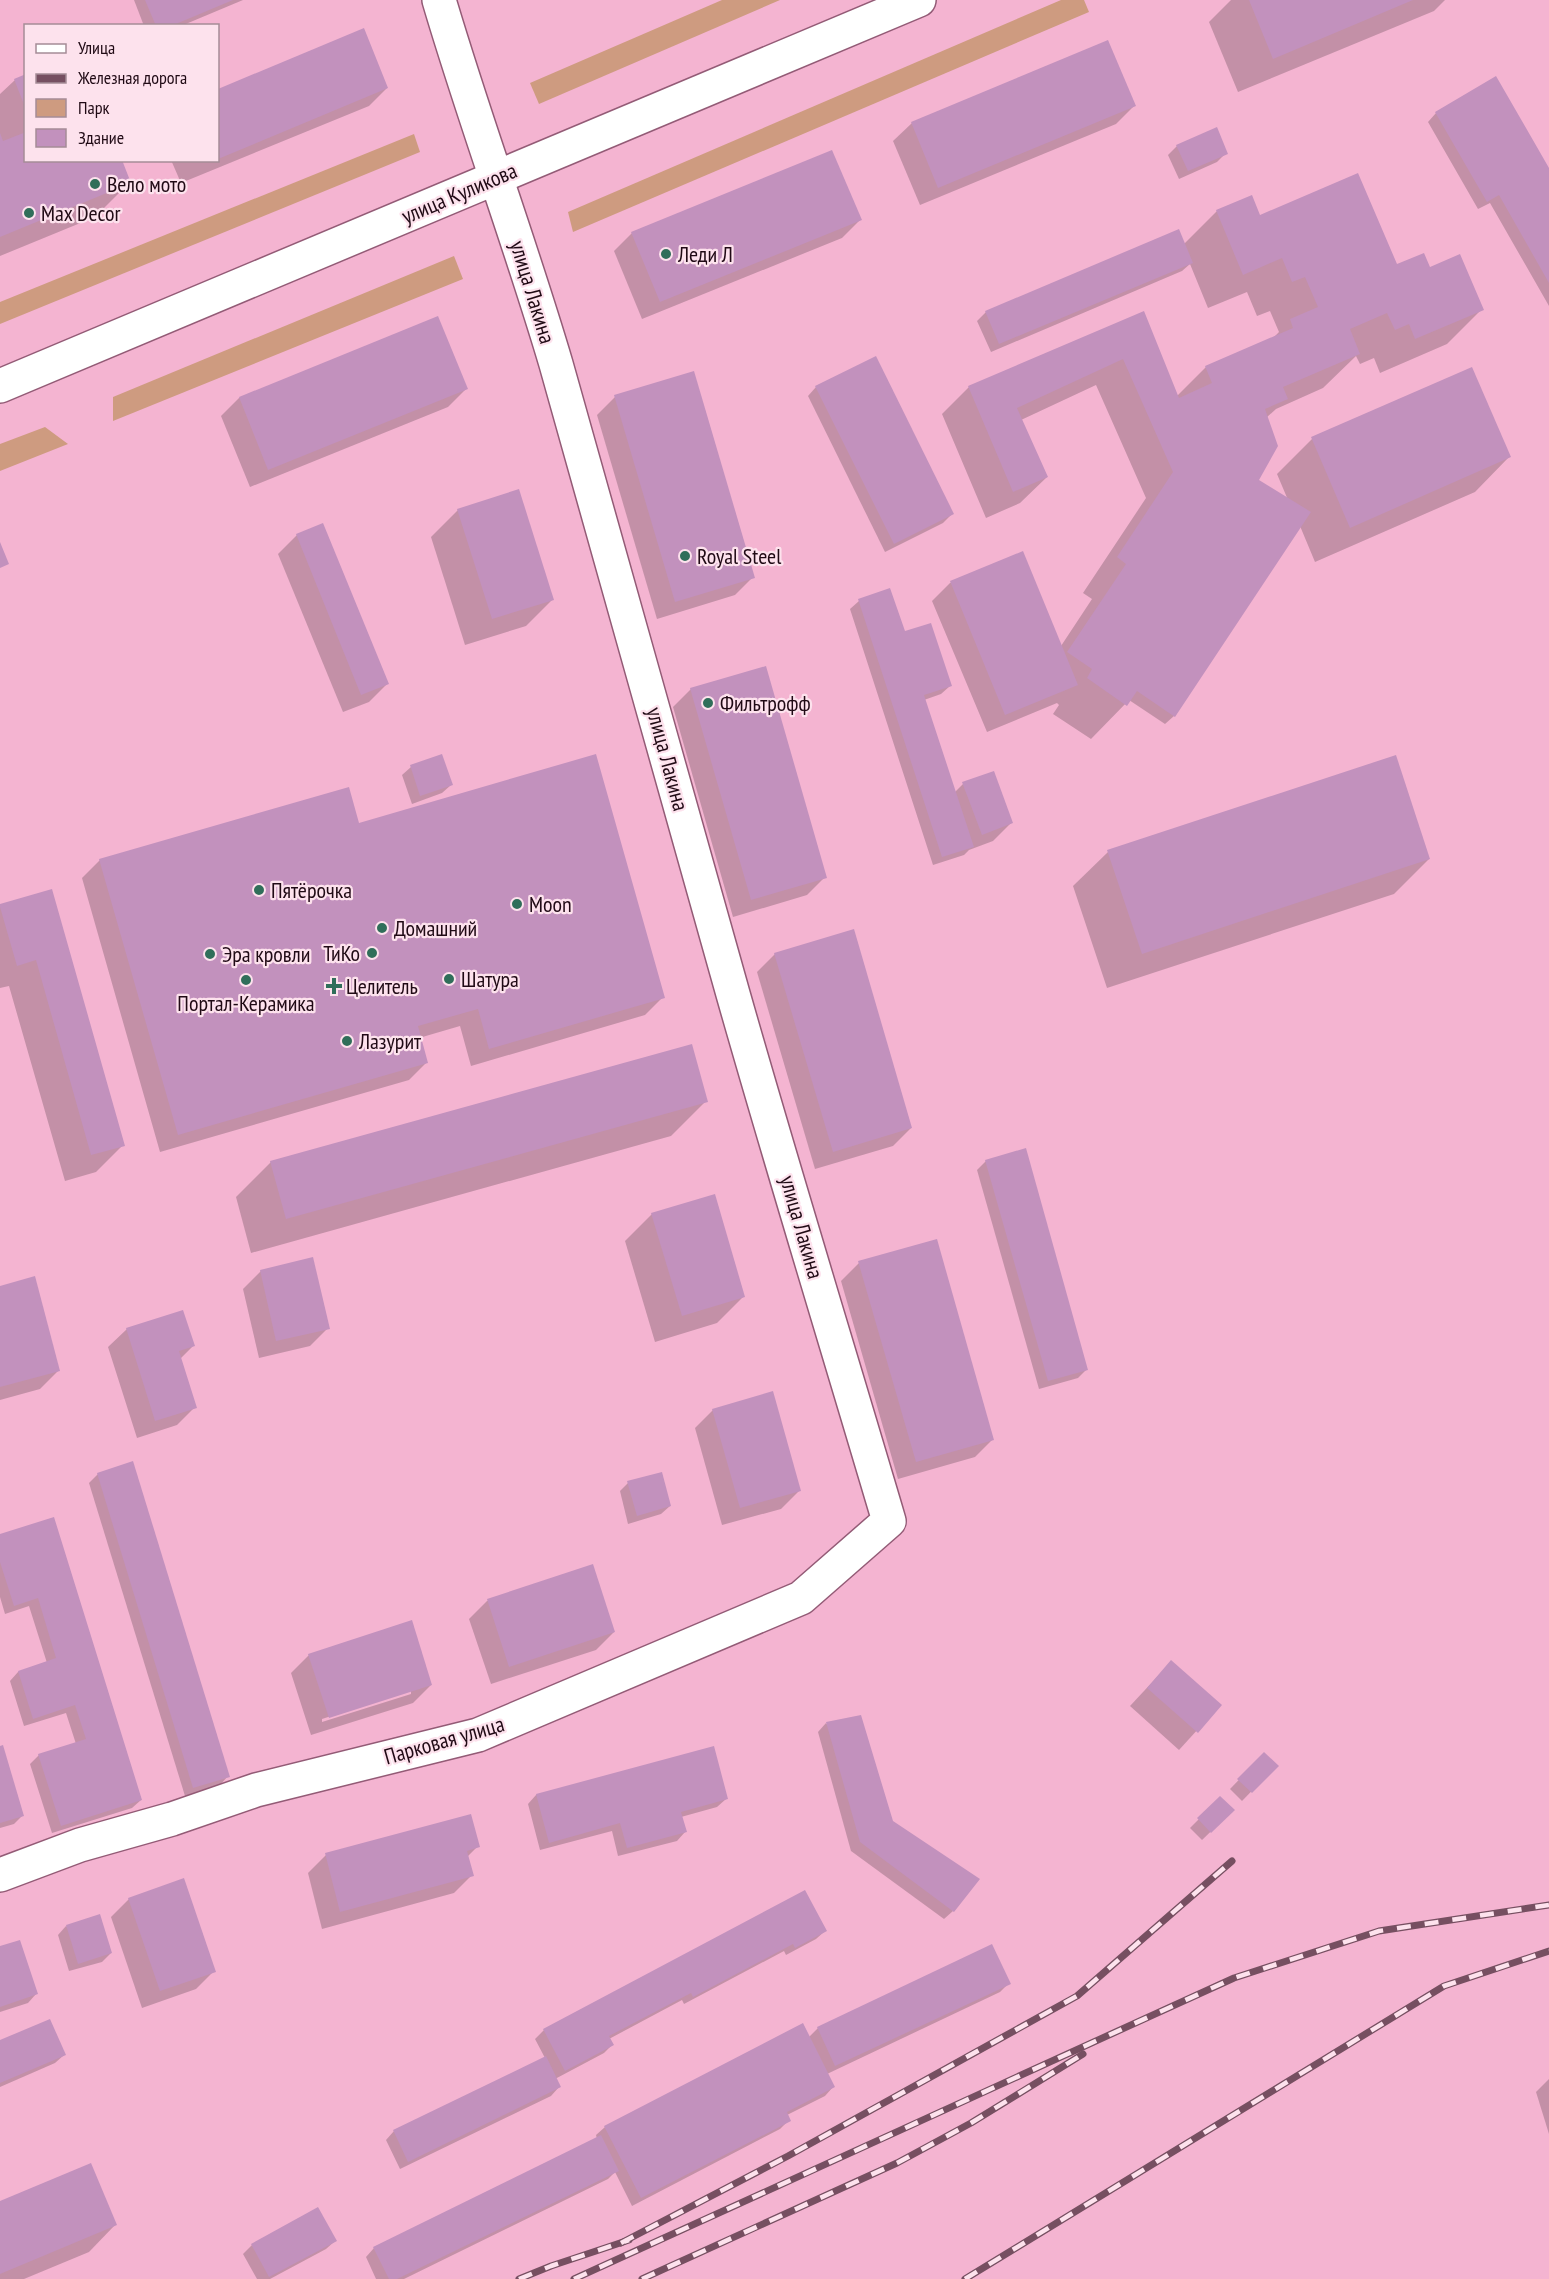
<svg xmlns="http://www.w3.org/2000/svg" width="1549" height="2279" viewBox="0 0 1549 2279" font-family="'PT Sans Narrow',sans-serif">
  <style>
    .green { fill: #ce9b80 }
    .shadow { fill: #0003; fill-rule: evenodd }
    .building { fill: #c291bd }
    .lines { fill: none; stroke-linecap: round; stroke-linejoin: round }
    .minor-casing { stroke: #935b76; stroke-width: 36 }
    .secondary-casing { stroke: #935b76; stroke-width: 36 }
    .minor { stroke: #fff; stroke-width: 33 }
    .secondary { stroke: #fff; stroke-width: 33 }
    .rail-casing { stroke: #764f61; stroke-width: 7 }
    .rail { stroke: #fde2ed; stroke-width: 4.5; stroke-dasharray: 14; stroke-linecap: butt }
    .poi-dot { fill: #306e5a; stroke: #fde2ed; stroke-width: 2 }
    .labels { text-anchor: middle; stroke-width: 4.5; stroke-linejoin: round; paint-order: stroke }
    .poi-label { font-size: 22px; fill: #200a15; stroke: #fde2ed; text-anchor: start }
    .street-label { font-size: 22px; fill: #200a15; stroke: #fde2ed }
  </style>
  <rect width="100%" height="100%" fill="#f4b4d1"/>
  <g class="green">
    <polygon points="722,0 780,0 539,104 530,83"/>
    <polygon points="1061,0 1084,0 1089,12 573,232 568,212"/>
    <polygon points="414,134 420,152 0,324 0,302"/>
    <polygon points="454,256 463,279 113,421 113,397"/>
    <polygon points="45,427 68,444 0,471 0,444"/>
  </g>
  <g class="shadow">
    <polygon points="134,0 243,0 181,26 144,26"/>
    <polygon points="1231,0 1445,0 1434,11 1238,92 1209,22"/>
    <polygon points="363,30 387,88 369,106 181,183 171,160 218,160 218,90"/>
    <polygon points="26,75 26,160 130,182 95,217 0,256 0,94 15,80"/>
    <polygon points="1134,106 1116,124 920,205 893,141 912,123"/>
    <polygon points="1436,113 1549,171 1549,306 1490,203 1478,209 1428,122"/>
    <polygon points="1177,146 1226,153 1217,162 1179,179 1168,155"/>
    <polygon points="1217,211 1259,217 1396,266 1429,269 1482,309 1447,344 1380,373 1374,358 1360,364 1356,356 1323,388 1276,409 1266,418 1257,482 1288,500 1277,474 1312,439 1471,369 1509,457 1475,492 1315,562 1300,526 1174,716 1165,724 1129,700 1091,739 1053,714 1059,705 1057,703 987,732 932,601 950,583 1022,553 1061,646 1092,599 1083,593 1146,498 1096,385 1021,420 1047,477 1020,503 986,518 942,414 969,387 1143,313 1177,396 1206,367 1272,339 1279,332 1270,311 1257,316 1247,292 1208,308 1190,264 1182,271 991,352 977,321 986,312 1184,244"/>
    <polygon points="860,220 842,238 642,319 614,251 632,233"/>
    <polygon points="437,318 466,389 448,407 250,487 221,416 239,398"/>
    <polygon points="816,387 952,514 943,523 885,552 808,396"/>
    <polygon points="615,397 753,577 735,595 657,619 597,415"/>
    <polygon points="458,510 553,599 526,626 465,645 431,537"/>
    <polygon points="322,525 387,684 369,702 343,712 278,554 297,535"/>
    <polygon points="859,601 904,633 950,686 941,694 924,700 955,792 963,784 1011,823 993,841 969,850 964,855 933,865 850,609"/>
    <polygon points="691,689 825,877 807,895 733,917 673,707"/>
    <polygon points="441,756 451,785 442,793 412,804 402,775 411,767"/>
    <polygon points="358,825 663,997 645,1015 471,1066 460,1026 419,1038 427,1062 409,1080 160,1152 82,878 100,860"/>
    <polygon points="1108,852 1429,859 1394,894 1107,988 1073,886"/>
    <polygon points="51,891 123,1145 96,1172 65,1181 9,986 0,988 0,906"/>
    <polygon points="775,954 911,1128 893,1146 815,1169 757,972"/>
    <polygon points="706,1101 671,1136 251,1253 236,1197 271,1162"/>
    <polygon points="986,1161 1087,1369 1078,1378 1039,1389 977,1170"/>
    <polygon points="652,1214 744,1296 717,1323 655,1342 625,1241"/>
    <polygon points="859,1263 993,1439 975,1457 898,1479 841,1281"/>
    <polygon points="261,1271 328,1328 310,1346 259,1358 243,1289"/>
    <polygon points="0,1287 58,1371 40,1389 0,1400"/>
    <polygon points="127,1329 193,1346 180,1359 195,1407 177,1425 137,1438 108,1347"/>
    <polygon points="713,1410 799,1491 781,1509 722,1525 695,1428"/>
    <polygon points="98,1474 228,1776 220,1785 185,1796 89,1483"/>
    <polygon points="628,1483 670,1506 661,1514 628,1524 620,1491"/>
    <polygon points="53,1519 141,1800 132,1808 52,1833 30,1764 39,1755 76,1744 66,1713 24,1726 10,1681 18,1672 47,1663 29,1606 5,1614 0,1597 0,1535"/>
    <polygon points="592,1566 614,1632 596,1650 491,1684 469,1619 487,1601"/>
    <path d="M309 1655 431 1685 413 1703 311 1735 291 1673ZM411 1690V1694L322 1722V1719Z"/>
    <polygon points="1171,1662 1220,1705 1179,1750 1130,1706"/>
    <polygon points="826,1723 953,1911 944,1919 851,1851 818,1732"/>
    <polygon points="0,1747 22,1816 14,1824 0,1828"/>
    <polygon points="1264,1754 1276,1766 1242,1801 1230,1789"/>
    <polygon points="536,1795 726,1799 717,1807 681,1817 685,1832 677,1841 618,1856 612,1831 540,1850 528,1804"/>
    <polygon points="1220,1798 1233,1810 1202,1840 1190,1828"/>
    <polygon points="478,1846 467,1857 472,1875 454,1893 322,1929 308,1873 326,1855"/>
    <polygon points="129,1899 214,1971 196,1989 142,2008 111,1917"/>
    <polygon points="66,1926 111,1953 102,1962 69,1971 58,1935"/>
    <polygon points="825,1931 816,1939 786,1955 784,1951 684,2004 682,2000 609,2039 612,2045 604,2053 555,2079 559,2087 551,2096 400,2169 386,2140 394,2131 545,2058 535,2039 544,2030"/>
    <polygon points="0,1948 36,1994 28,2003 0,2012"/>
    <polygon points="1009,1983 1000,1992 827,2074 833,2087 825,2096 787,2115 789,2120 780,2129 632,2206 615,2172 608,2179 404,2279 376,2279 366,2257 374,2248 597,2139 596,2135 605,2127 808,2038 818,2028"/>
    <polygon points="0,2042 64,2055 55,2063 0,2087"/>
    <polygon points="1549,2079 1549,2134 1536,2092"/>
    <polygon points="0,2202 115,2225 89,2252 24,2279 0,2279"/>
    <polygon points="335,2241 326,2249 270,2279 257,2279 243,2254 252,2245"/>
  </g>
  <g class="building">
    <polygon points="145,0 233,0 171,26 156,26"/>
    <polygon points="1249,0 1413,0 1273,59"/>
    <polygon points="364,28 388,88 218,159 218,89"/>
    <polygon points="1108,40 1136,106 938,188 911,122"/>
    <polygon points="26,74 26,107 25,107 14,79"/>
    <polygon points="1496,76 1549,168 1549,283 1499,195 1487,202 1435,112"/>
    <polygon points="1217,127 1228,154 1188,171 1176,145"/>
    <polygon points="26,132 26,160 122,160 131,183 0,237 0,133 3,141"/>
    <polygon points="832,150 862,220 660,302 631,232"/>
    <polygon points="1358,173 1397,264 1424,253 1430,267 1460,254 1484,310 1415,339 1409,324 1395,330 1387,313 1350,329 1360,354 1283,387 1288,399 1265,409 1278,446 1259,480 1311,512 1175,717 1137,691 1127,706 1087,678 1092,669 1067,652 1126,564 1117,557 1173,472 1123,359 1017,408 1048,477 1013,492 968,386 1144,311 1179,398 1212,383 1205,366 1293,328 1290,319 1318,307 1305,277 1292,282 1282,258 1243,275 1216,210 1252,195 1260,215"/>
    <polygon points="1179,229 1193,263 999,344 985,311"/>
    <polygon points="438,316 468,389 268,470 239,397"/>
    <polygon points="876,356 954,514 894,544 815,386"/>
    <polygon points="1472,367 1511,457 1350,528 1311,437"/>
    <polygon points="694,371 755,578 675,602 614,395"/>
    <polygon points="519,489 554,600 492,619 457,509"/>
    <polygon points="323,523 389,684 361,695 296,534"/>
    <polygon points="0,542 9,564 0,568"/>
    <polygon points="1023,551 1078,685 1005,715 950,581"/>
    <polygon points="890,588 905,631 931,623 952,686 924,695 974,847 942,857 858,599"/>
    <polygon points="766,666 827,878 751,900 690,688"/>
    <polygon points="442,754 453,785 420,796 410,765"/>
    <polygon points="596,754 665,998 489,1049 478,1009 418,1026 428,1063 178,1135 99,859 349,787 359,823"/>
    <polygon points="1396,755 1430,859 1142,954 1107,850"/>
    <polygon points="994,771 1013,823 982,835 962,782"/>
    <polygon points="52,889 125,1146 91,1155 36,960 17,966 0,907 0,904"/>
    <polygon points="854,929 912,1128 833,1152 774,953"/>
    <polygon points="692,1044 708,1102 286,1219 270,1161"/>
    <polygon points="1026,1148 1088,1370 1048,1381 985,1160"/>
    <polygon points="715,1194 745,1297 682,1316 651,1213"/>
    <polygon points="937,1239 994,1440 916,1462 858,1261"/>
    <polygon points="313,1257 330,1329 276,1341 260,1270"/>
    <polygon points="35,1276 60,1371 0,1387 0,1286"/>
    <polygon points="183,1310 195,1346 179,1351 197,1408 155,1421 126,1328"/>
    <polygon points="773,1391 801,1491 740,1508 712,1409"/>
    <polygon points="133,1461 230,1777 193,1788 97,1473"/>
    <polygon points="662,1472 671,1506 637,1516 627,1481"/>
    <polygon points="54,1517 142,1800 61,1826 38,1754 86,1739 75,1705 33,1719 18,1671 56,1658 38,1598 14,1606 0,1562 0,1534"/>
    <polygon points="593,1564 615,1632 509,1667 487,1599"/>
    <polygon points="412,1620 432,1685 329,1718 308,1654"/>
    <polygon points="1171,1660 1222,1705 1198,1733 1147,1688"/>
    <polygon points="861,1715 893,1821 980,1879 954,1912 860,1842 826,1722"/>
    <polygon points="3,1745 24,1816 0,1823 0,1746"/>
    <polygon points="714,1746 728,1799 681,1812 687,1832 627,1848 620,1823 549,1843 536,1794"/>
    <polygon points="1264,1752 1279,1766 1252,1793 1237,1779"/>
    <polygon points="1220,1796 1235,1810 1211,1833 1197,1818"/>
    <polygon points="471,1814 480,1847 467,1851 474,1876 340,1912 325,1853"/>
    <polygon points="184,1878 216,1972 160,1991 128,1898"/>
    <polygon points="805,1890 827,1931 795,1948 793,1944 693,1997 691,1993 609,2036 614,2045 565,2071 543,2029"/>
    <polygon points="100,1914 112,1953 78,1964 66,1925"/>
    <polygon points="20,1940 38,1994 0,2007 0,1946"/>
    <polygon points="992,1944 1011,1984 835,2066 817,2027"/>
    <polygon points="50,2019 66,2055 0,2083 0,2040"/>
    <polygon points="803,2023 835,2087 787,2112 791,2121 641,2198 604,2126"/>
    <polygon points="546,2056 561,2087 408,2162 393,2130"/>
    <polygon points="601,2135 619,2171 397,2279 389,2279 373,2247"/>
    <polygon points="91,2163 117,2225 0,2274 0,2201"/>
    <polygon points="318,2207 337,2241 269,2277 251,2244"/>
  </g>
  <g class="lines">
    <defs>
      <path id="minor" d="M0 1875 80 1845 172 1819 256 1790 478 1735 801 1598 889 1521C837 1345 783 1170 733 994 673 784 616 574 556 364 520 242 475 122 439 0"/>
      <polyline id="secondary" points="0,386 919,0"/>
    </defs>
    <use href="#minor" class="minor-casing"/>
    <use href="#secondary" class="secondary-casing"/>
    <use href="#minor" class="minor"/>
    <use href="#secondary" class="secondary"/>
    <defs>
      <g id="rail">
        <polyline points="621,2243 788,2156 1077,1996 1232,1861"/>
        <polyline points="519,2279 551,2266 629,2240"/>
        <polyline points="574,2279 1234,1978 1379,1931 1549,1905"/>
        <polyline points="642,2279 897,2163 971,2123 1083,2054"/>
        <polyline points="965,2279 1444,1986 1549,1951"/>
      </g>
    </defs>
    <use href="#rail" class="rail-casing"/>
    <use href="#rail" class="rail"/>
  </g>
  <g class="poi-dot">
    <circle cx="95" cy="184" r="6"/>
    <circle cx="29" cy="213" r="6"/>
    <circle cx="666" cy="254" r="6"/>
    <circle cx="685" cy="556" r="6"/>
    <circle cx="708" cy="703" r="6"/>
    <circle cx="259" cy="890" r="6"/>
    <circle cx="517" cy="904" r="6"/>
    <circle cx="382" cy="928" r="6"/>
    <circle cx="372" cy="953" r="6"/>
    <circle cx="210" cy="954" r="6"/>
    <circle cx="449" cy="979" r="6"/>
    <circle cx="246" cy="980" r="6"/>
    <path d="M331 977h6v6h6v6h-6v6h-6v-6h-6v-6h6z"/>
    <circle cx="347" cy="1041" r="6"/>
  </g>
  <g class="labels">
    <g class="poi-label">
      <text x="107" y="192">Вело мото</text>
      <text x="41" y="221">Max Decor</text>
      <text x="678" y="262">Леди Л</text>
      <text x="697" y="564">Royal Steel</text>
      <text x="720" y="711">Фильтрофф</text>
      <text x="271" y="898">Пятёрочка</text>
      <text x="529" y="912">Moon</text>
      <text x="394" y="936">Домашний</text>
      <text x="360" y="961" text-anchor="end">ТиКо</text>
      <text x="222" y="962">Эра кровли</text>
      <text x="461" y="987">Шатура</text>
      <text x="346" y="994">Целитель</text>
      <text x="246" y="1011" text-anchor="middle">Портал-Керамика</text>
      <text x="359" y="1049">Лазурит</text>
    </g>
    <g class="street-label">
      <text transform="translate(459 193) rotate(-23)" y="8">улица Куликова</text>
      <text transform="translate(533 292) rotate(73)" y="8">улица Лакина</text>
      <text transform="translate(668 759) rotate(75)" y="8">улица Лакина</text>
      <text transform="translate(802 1227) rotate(74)" y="8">улица Лакина</text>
      <text transform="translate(444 1740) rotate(-16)" y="8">Парковая улица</text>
    </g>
  </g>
  <rect x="24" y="24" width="195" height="138" fill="#fde2ed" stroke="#a58c97" stroke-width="1.5"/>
  <rect x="36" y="44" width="30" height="9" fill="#ffffff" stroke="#a58c97" stroke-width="1.5"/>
  <text x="78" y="54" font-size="18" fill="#200a15">Улица</text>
  <rect x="36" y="74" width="30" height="9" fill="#764f61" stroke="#a58c97" stroke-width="1.5"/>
  <text x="78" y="84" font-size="18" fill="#200a15">Железная дорога</text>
  <rect x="36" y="99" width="30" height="18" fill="#ce9b80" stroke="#a58c97" stroke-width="1.5"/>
  <text x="78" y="114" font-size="18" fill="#200a15">Парк</text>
  <rect x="36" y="129" width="30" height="18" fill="#c291bd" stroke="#a58c97" stroke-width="1.5"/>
  <text x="78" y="144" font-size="18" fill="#200a15">Здание</text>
</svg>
